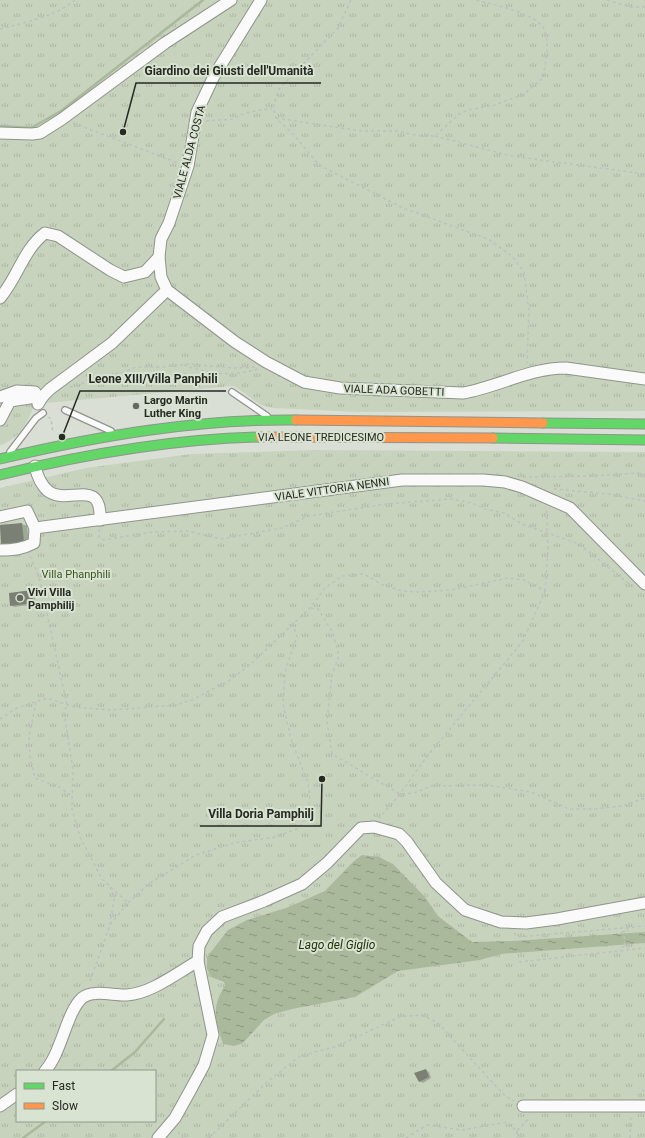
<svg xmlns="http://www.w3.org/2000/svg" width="645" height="1138" viewBox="0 0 645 1138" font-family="Roboto,sans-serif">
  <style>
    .park { fill: url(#park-tufts); fill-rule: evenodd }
    .water { fill: url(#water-ripples) }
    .shadow { fill: #0003 }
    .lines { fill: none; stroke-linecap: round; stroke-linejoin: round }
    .stream { stroke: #aab99c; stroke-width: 2.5 }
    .building { fill: #7b8075 }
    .lane-casing { stroke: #90948c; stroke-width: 8 }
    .street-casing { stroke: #90948c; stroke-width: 13 }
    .fast-casing { stroke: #90948c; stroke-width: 11 }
    .slow-casing { stroke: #90948c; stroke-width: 11 }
    .path { stroke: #bfc0bd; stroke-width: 1.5; stroke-dasharray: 3 3; stroke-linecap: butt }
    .lane { stroke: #f9faf9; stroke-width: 5.5 }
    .street { stroke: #f9faf9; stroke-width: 11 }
    .fast { stroke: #63d668; stroke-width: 9 }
    .slow { stroke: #ff974d; stroke-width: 9 }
    .poi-dot { fill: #656961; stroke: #d9e3d1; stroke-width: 1.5 }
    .labels { text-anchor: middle; stroke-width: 4; stroke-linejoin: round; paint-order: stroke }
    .street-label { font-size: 11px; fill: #262a23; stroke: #d9e3d1 }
    .poi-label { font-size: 11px; font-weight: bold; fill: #262a23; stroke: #d9e3d1; text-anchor: start }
    .park-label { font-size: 11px; fill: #3d5720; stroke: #d9e3d1 }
    .water-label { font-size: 12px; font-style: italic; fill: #213309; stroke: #d9e3d1 }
    .leader { fill: none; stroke: #262a23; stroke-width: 1.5 }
    .callout-dot { fill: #262a23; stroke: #d9e3d1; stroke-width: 1.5 }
    .callout-label { font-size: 12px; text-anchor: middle; font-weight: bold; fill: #262a23; stroke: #d9e3d1; stroke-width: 4; stroke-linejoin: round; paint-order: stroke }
  </style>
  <defs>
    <pattern id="park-tufts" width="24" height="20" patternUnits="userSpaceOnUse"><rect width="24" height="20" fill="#c8d3bd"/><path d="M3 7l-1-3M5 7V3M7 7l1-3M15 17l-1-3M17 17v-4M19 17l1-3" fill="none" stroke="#acb5a2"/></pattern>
    <pattern id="water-ripples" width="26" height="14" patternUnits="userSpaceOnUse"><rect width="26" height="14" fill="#aab99c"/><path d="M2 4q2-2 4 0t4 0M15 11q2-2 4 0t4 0" fill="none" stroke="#8a977f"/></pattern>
  </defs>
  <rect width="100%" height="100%" fill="#dadfd5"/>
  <g class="park">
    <path d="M0 0H645V411L359 412 273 408 261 405 234 386 35 404C27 422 20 439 0 445Z"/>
    <path d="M315 450 645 452V1138H0V488L86 468 191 454ZM17 1071H155V1121H17Z"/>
  </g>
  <path class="water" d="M362 855 379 857 393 864 425 897 438 916 472 942 513 941 645 932V943L501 954 480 960 398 971 355 997 292 1009 274 1014 264 1020 243 1043 234 1046 223 1044C215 1018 211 1009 225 985L224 982 211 977 207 969V957L228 930 247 920 286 908 325 891 353 862Z"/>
  <g class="shadow">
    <polygon points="22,524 27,526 29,544 7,547 2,544 0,526"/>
    <polygon points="31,591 34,593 36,604 14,607 11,605"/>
    <polygon points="426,1070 429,1072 431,1078 423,1083 419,1081"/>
  </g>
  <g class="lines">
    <g class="stream">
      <polyline points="0,126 31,128 61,111 203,0"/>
      <polyline points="111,1071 135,1052 164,1019"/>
      <polyline points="23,1138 46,1121"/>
    </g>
  </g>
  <g class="building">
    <polygon points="22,523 24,542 1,545 0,525"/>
    <polygon points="32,590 33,603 10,606 9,593"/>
    <polygon points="426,1069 429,1077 419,1082 414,1073"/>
  </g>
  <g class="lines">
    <defs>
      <g id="lane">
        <polyline points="232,392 267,416"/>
        <polyline points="65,410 111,431"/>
        <polyline points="10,452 36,418 43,413"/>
      </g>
      <g id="street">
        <path d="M261 0 214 76 197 112 188 166 169 223 161 239 159 257 161 277 167 290 235 342 266 362 304 382 340 388 463 393C498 387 529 368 566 368L645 379"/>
        <polyline points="0,133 32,134 40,133 62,119 165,43 231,0"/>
        <path d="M0 298C18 277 23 250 45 233L58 236 110 270 124 277 145 272 159 257"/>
        <polyline points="0,397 17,391 35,392"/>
        <polyline points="38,404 43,396 50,389 112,343 167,290"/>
        <polyline points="0,420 10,401 43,396"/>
        <path d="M35 466C37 475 40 484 48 491 67 506 102 476 100 520"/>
        <polyline points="0,517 27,511 35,528"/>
        <path d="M0 550C13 550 23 549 34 543L35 528 402 480H483L505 482 522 487 570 508 645 584"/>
        <path d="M45 1071C62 1052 66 1013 82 998 93 989 114 996 127 995 152 993 177 973 198 961"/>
        <polyline points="0,1106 17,1094"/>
        <polyline points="523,1106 645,1106"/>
        <polyline points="158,1138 175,1118 190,1091 204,1065 213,1035 198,961 199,946 207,931 222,917 264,901 302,884 327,863 361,828 374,827 399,834 407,842 436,883 465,910 501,922 526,923 557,919 645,903"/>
      </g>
      <g id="fast">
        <polyline points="543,423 645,424"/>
        <polyline points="493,438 645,440"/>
        <path d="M0 459C97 436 196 419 296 420"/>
        <path d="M0 475C86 454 172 439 260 437"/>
      </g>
      <g id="slow">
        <polyline points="296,420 543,423"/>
        <polyline points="260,437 493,438"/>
      </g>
    </defs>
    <use href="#lane" class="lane-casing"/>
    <use href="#street" class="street-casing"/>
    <use href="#fast" class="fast-casing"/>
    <use href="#slow" class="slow-casing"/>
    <g class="path">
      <polyline points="351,0 338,28 279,89 273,107 276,118 294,135 319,165 403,208 488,239 512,256 524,272 529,311 527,363"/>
      <polyline points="607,0 631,7 645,7"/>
      <path d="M0 29C26 22 54 17 75 0"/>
      <path d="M276 118 361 131H397L420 136H435L459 114 468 110 495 105 524 94 543 78C545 63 550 46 545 31 540 14 492 4 476 0"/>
      <polyline points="206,121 233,119 245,113 272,108"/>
      <polyline points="73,123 178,163"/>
      <polyline points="435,136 511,156 645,174"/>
      <path d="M184 365C208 374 234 377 258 369"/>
      <polyline points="70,387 80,385 89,379 125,372 136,367 162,367 189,364 233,368 255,367"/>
      <polyline points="48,417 51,419 53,433"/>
      <polyline points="523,477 594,476 637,473 645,475"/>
      <polyline points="554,489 608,494 645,501"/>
      <polyline points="99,529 99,537 104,540 152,532 188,531 221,539 282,528 309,516 386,504 451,499 472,503 485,509 504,513 522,524 579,544 634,588"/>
      <polyline points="30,556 39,577 67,705 64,713 73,769 72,809 80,837 102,879 128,903 110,925 89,984"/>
      <polyline points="545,591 548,548 547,533 547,513 545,508"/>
      <polyline points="311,608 318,609 333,633 339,656 332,675 327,722 332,754 400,794 414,793 432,786 487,785 531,792 569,809 594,809 622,806 645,798"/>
      <polyline points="36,702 29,736 30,758 35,778 59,787 72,796"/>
      <polyline points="0,719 17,708 47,698 74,707 111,710 176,705 192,700 230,680 253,662 310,608 325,588 342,576 364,574 383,585 402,591 417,592 451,590 508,578 524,580 545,591 523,641 425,759 400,794 379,818"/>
      <polyline points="110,887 114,899 110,924"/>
      <polyline points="128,903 150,883 196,855 234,843 275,837 299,828 306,818 310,799 308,783 291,739 283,704 285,672 297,636 293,626"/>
      <polyline points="627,928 628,931 620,932 624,934 625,945 622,947 628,946 628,950"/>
      <polyline points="514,933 518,937 645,926"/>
      <polyline points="519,962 645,948"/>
      <polyline points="638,1096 645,1089"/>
      <polyline points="517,1131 517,1138"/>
      <polyline points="178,1132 183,1138"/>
      <polyline points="209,1138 267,1082 300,1056 338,1046 399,1017 422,1015 438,1023 505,1096 514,1101"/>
      <polyline points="406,1138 427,1125 462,1130 507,1122 517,1131 530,1117"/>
      <polyline points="630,1138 631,1115"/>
    </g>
    <use href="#lane" class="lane"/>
    <use href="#street" class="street"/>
    <use href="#fast" class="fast"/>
    <use href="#slow" class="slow"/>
  </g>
  <g class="poi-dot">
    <circle cx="136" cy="406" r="4"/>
    <circle cx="20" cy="598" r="4"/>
  </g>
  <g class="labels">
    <g class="street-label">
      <text transform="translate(189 152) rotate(-75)" y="4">VIALE ALDA COSTA</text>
      <text transform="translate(394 390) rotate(2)" y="4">VIALE ADA GOBETTI</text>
      <text x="321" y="441">VIA LEONE TREDICESIMO</text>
      <text transform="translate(332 489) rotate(-8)" y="4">VIALE VITTORIA NENNI</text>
    </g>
    <g class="poi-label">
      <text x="144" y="404">Largo Martin<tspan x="144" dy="13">Luther King</tspan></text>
      <text x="28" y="596">Vivi Villa<tspan x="28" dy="13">Pamphilij</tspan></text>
    </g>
    <g class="park-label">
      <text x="76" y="578">Villa Phanphili</text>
    </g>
    <g class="water-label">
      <text x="337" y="949">Lago del Giglio</text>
    </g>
  </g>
  <path class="leader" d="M123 132L136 83H321M62 437L80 391H226M322 779L321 826H200"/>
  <g class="callout-dot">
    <circle cx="123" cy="132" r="4"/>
    <circle cx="62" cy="437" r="4"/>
    <circle cx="322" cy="779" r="4"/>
  </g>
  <g class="callout-label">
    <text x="229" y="75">Giardino dei Giusti dell'Umanità</text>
    <text x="153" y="383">Leone XIII/Villa Panphili</text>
    <text x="261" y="818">Villa Doria Pamphilj</text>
  </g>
  <rect x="16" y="1070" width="140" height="52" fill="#d9e3d1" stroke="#91998b"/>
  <rect x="24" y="1083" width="20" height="6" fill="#63d668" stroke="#91998b"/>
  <text x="52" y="1090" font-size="12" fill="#262a23">Fast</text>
  <rect x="24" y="1103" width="20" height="6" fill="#ff974d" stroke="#91998b"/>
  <text x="52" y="1110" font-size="12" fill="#262a23">Slow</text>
</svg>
